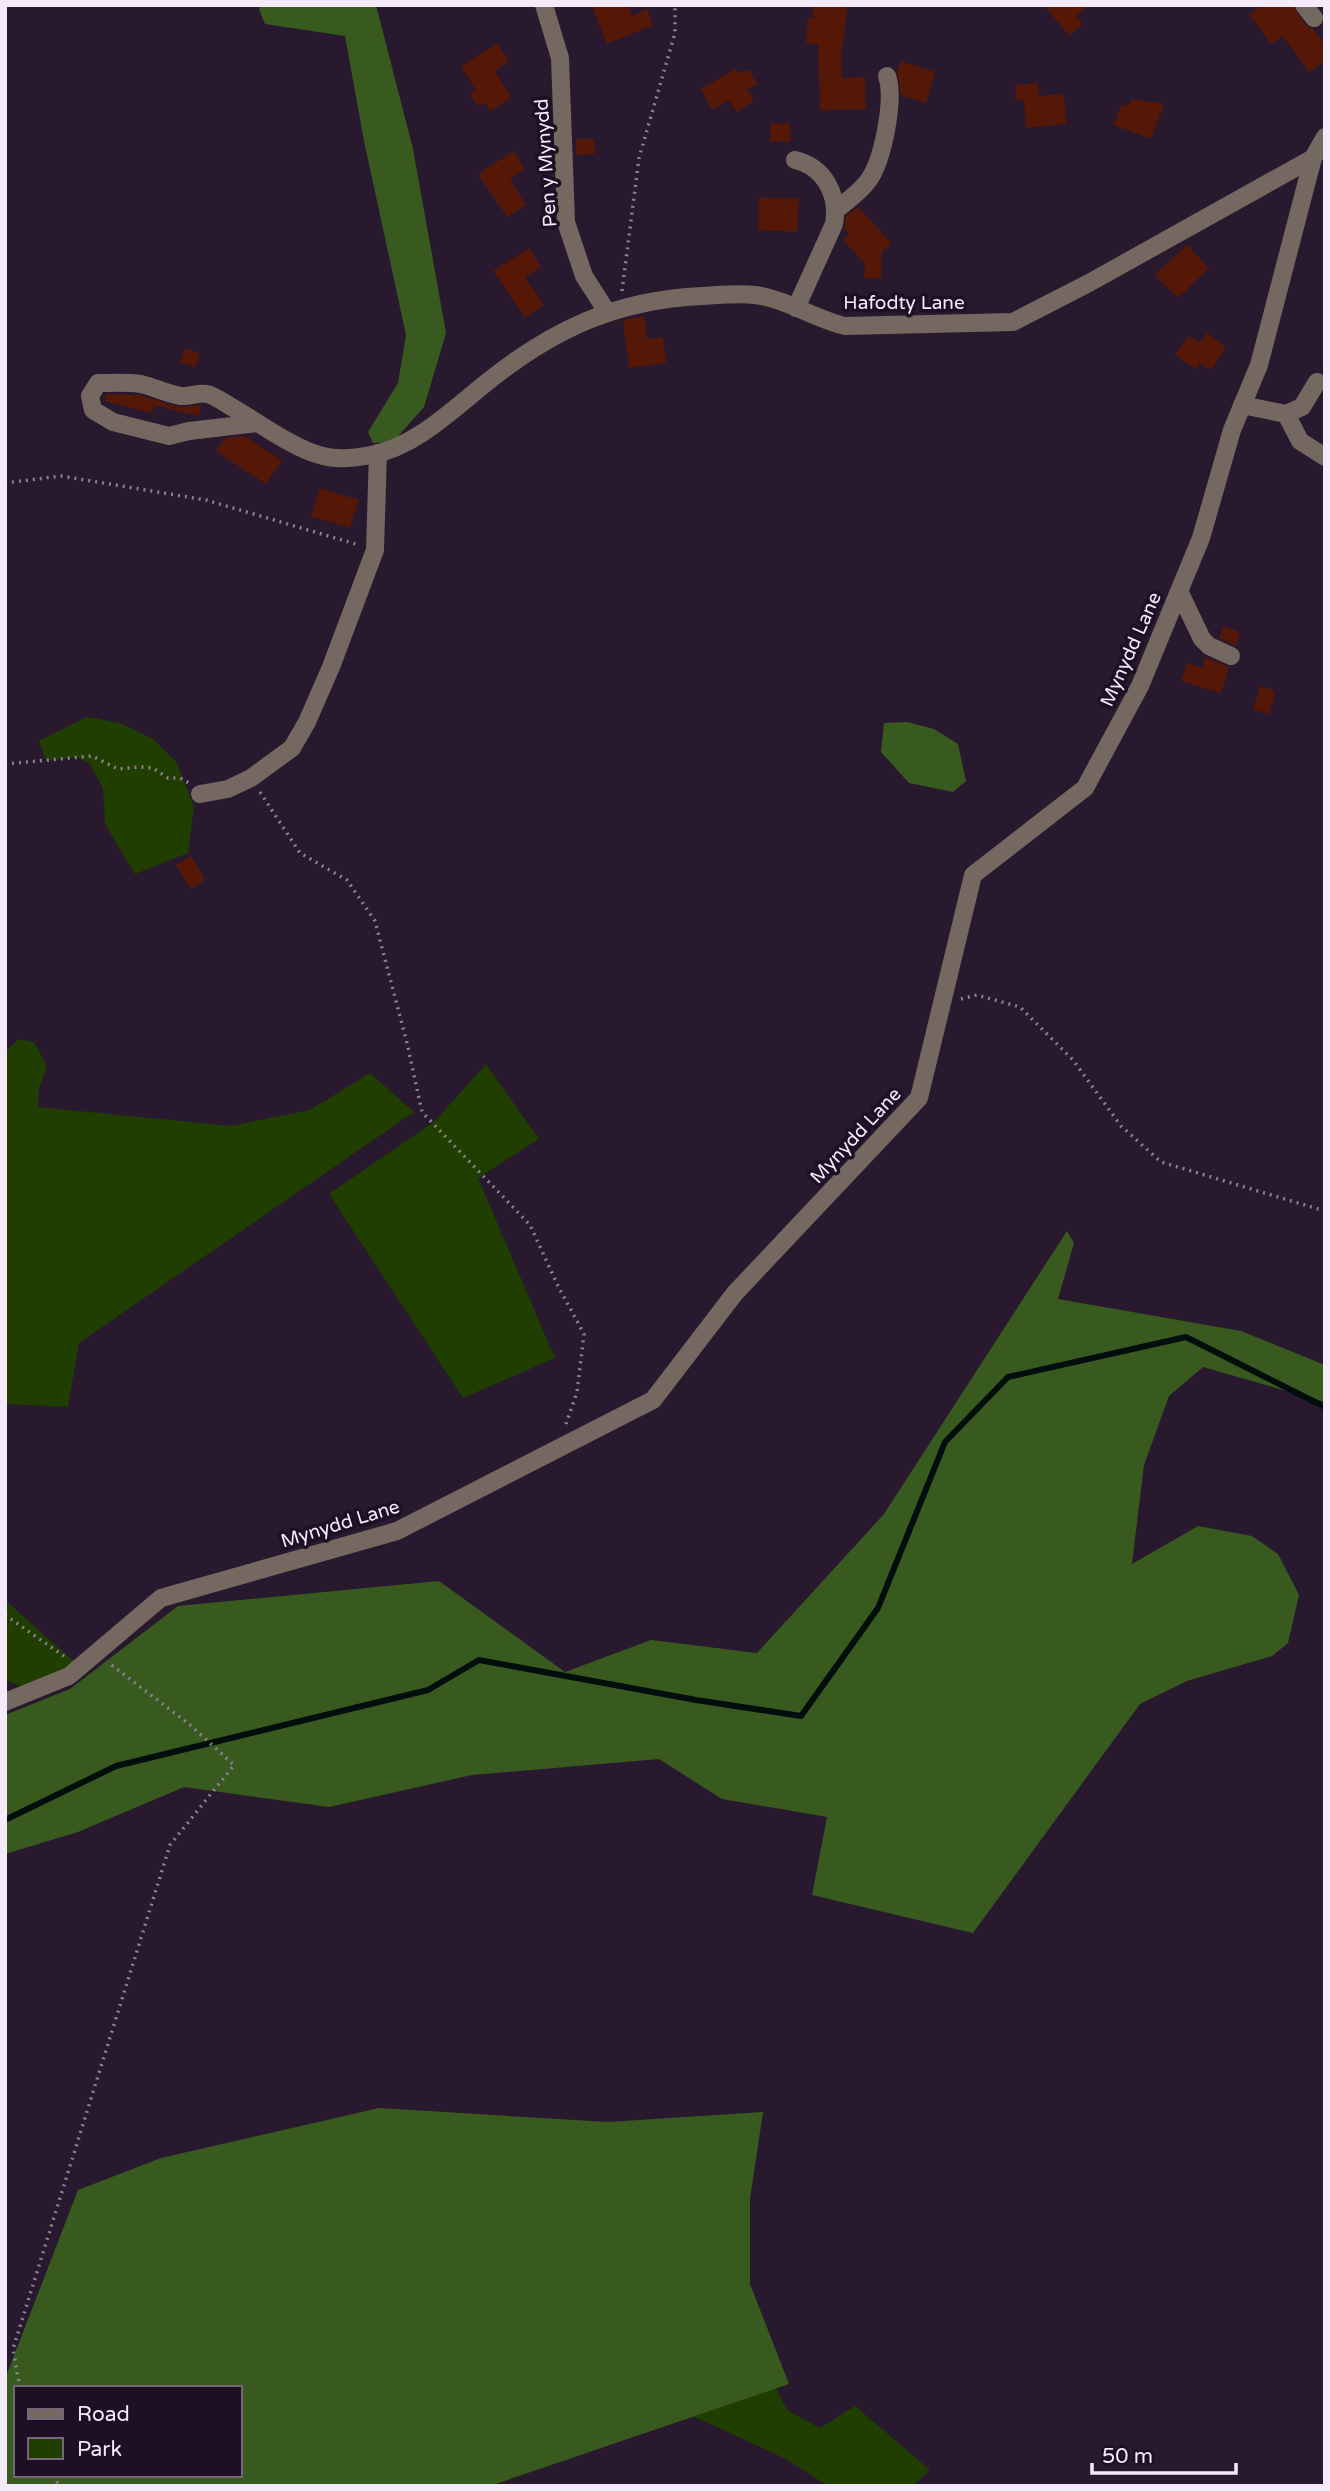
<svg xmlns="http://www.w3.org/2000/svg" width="1330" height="2491" viewBox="0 0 1330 2491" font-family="'Varela Round',sans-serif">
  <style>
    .green { fill: #1f3e00 }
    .forest { fill: #395a1e; fill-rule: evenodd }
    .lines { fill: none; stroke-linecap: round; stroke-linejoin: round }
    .stream { stroke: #020d0d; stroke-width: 6 }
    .building { fill: #561806 }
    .path { stroke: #8d8092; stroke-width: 3.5; stroke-dasharray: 2 5; stroke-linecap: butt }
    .minor { stroke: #746860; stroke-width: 18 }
    .labels { text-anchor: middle; stroke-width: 7; stroke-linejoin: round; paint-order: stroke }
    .street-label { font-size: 19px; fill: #f5eaf9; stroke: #1f0f24 }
  </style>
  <rect width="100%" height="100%" fill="#28192e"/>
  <g class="green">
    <polygon points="87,717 120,723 153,739 177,763 194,807 188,853 135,874 105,824 103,788 89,763 77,757 46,761 39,741"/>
    <polygon points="18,1039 34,1042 47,1066 39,1089 38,1107 231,1126 310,1110 370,1073 414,1112 79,1343 68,1407 5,1404 5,1053"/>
    <polygon points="486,1064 539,1139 478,1178 555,1358 463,1398 329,1194 435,1121"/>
    <polygon points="5,1600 80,1667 33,1691 5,1680"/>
    <polygon points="776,2388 787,2410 820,2428 855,2406 930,2470 913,2486 828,2486 786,2459 693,2416"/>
  </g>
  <g class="forest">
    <polygon points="261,5 376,5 413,149 446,333 424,407 393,442 373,443 368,432 398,383 406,335 364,141 345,36 265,24 259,9"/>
    <polygon points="907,722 934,729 958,744 966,781 953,792 909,783 881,752 884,723"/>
    <polygon points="1067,1231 1074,1243 1058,1299 1241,1331 1325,1365 1325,1402 1203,1367 1169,1396 1144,1465 1132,1564 1198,1526 1252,1536 1278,1554 1299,1595 1288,1643 1272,1656 1187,1681 1140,1704 973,1933 812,1895 827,1817 722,1799 659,1759 472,1775 329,1807 184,1787 78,1832 5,1854 5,1715 70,1689 178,1606 439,1581 565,1672 651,1640 757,1653 884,1514"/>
    <path d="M379 2108 608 2122 763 2112 750 2199V2284L789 2384 490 2486H5V2379L78 2190 161 2158ZM16 2388H240V2475H16Z"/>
  </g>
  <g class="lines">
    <polyline class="stream" points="5,1820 116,1766 428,1690 479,1660 696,1700 801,1716 878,1608 945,1442 1008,1377 1186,1337 1325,1407"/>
  </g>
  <g class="building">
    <polygon points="592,5 628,5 632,16 647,9 653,25 607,44"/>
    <polygon points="811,5 847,5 843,46 841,46 842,78 865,77 866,109 820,110 818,44 806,43 808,18 814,18"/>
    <polygon points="1044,5 1089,5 1076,16 1083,24 1069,36"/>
    <polygon points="1262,5 1293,5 1305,25 1313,29 1325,46 1325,61 1309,72 1283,36 1271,44 1249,14"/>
    <polygon points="497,43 509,61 495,71 511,97 490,111 485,102 478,106 470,94 476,90 461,66"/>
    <polygon points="901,61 935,72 926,103 901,95 897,72"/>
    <polygon points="736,69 738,74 748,69 757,84 747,89 754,101 736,112 729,100 712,110 701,89"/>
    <polygon points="1038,83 1039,96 1064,94 1066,124 1026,128 1024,100 1016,101 1015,85"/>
    <polygon points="1131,99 1164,104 1151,139 1114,125 1121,104 1128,107"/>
    <polygon points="790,123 791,141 771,142 770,124"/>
    <polygon points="576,139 594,139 595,154 576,155"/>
    <polygon points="514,151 525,169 510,179 526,205 507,217 478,174"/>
    <polygon points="759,197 799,199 797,232 758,230"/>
    <polygon points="858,207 891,243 882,252 881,278 864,278 865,264 843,240 849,234 844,229 846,216"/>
    <polygon points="1187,245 1209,268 1178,298 1155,275"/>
    <polygon points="529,248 541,267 525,277 544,305 525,318 493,271"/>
    <polygon points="644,316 647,339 663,337 666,363 629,368 623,320"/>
    <polygon points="1207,333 1226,347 1211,370 1200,363 1196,369 1175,355 1189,336 1200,343"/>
    <polygon points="185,348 200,354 195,367 180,362"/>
    <polygon points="106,394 139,395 179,407 201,405 199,416 154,405 152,413 105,401"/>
    <polygon points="245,436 282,461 266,484 216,451 225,438"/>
    <polygon points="320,488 359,500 350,528 311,516"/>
    <polygon points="1224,626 1240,632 1236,646 1219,638"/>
    <polygon points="1205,657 1229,667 1221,693 1181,681 1187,663 1202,668"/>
    <polygon points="1261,686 1276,691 1269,714 1253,709"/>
    <polygon points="191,856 205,880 191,889 176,865"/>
  </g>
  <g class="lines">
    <g class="path">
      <polyline points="622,291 639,158 675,33 675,5"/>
      <polyline points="5,483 61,476 206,500 359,545"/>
      <polyline points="5,764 92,756 118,769 140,767 153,768 168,778 180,778 189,783"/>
      <polyline points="260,792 300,853 347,880 375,921 407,1043 422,1112 530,1225 558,1286 584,1334 577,1392 566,1424"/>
      <polyline points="961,999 977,995 1020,1007 1073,1060 1121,1126 1161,1162 1325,1211"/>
      <polyline points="5,1615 64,1656"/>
      <polyline points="20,2388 13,2349 170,1845 234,1765 189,1724 109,1663"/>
      <polyline points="54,2475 59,2486"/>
    </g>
    <g class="minor">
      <polyline points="544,5 560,58 566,222 584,276 607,312"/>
      <polyline points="1304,5 1314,18"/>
      <path d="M795 160C825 167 839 196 834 224L796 308"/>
      <path d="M836 210C847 201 860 192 868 181 883 161 895 99 887 76"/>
      <polyline points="1242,405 1286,414 1302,407 1317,382"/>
      <polyline points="1286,414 1300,441 1325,457"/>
      <path d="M258 423 189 431 169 436 113 422 93 410 90 396 98 383C112 383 127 382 141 384 154 387 167 394 181 396 189 397 199 392 207 394 216 396 227 405 235 409 261 424 294 449 323 456 338 460 356 458 371 455 415 447 452 410 486 383 553 329 616 300 702 296 720 295 738 293 755 295 787 299 814 319 845 326L1013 322 1089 283 1313 158"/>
      <polyline points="1179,591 1202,639 1209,646 1231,656"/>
      <polyline points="200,794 228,789 251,778 292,748 307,722 331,667 375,550 378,453"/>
      <polyline points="5,1702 69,1676 161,1598 397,1531 653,1400 735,1293 919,1098 973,875 1085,788 1140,686 1201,538 1232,430 1259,365 1313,158 1325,137"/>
    </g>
  </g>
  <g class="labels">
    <g class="street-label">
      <text transform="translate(545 163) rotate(-94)" y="7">Pen y Mynydd</text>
      <text x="904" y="309">Hafodty Lane</text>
      <text transform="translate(1130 649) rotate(-66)" y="7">Mynydd Lane</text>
      <text transform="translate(855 1135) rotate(-47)" y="7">Mynydd Lane</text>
      <text transform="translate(340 1523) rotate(-17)" y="7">Mynydd Lane</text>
    </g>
  </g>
  <rect width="1330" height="2491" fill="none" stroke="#f5eaf9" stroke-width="14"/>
  <rect x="14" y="2386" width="228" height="91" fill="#1f0f24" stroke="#756779" stroke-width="2"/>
  <rect x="28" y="2409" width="35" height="10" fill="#746860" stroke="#756779" stroke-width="2"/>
  <text x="77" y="2421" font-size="21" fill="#f5eaf9">Road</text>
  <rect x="28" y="2438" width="35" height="21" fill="#1f3e00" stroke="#756779" stroke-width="2"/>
  <text x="77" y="2456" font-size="21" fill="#f5eaf9">Park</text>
  <path d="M1092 2463v10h144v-10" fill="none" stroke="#f5eaf9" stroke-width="3.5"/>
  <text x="1102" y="2463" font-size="21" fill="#f5eaf9" stroke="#1f0f24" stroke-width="5" paint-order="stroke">50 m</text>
</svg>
